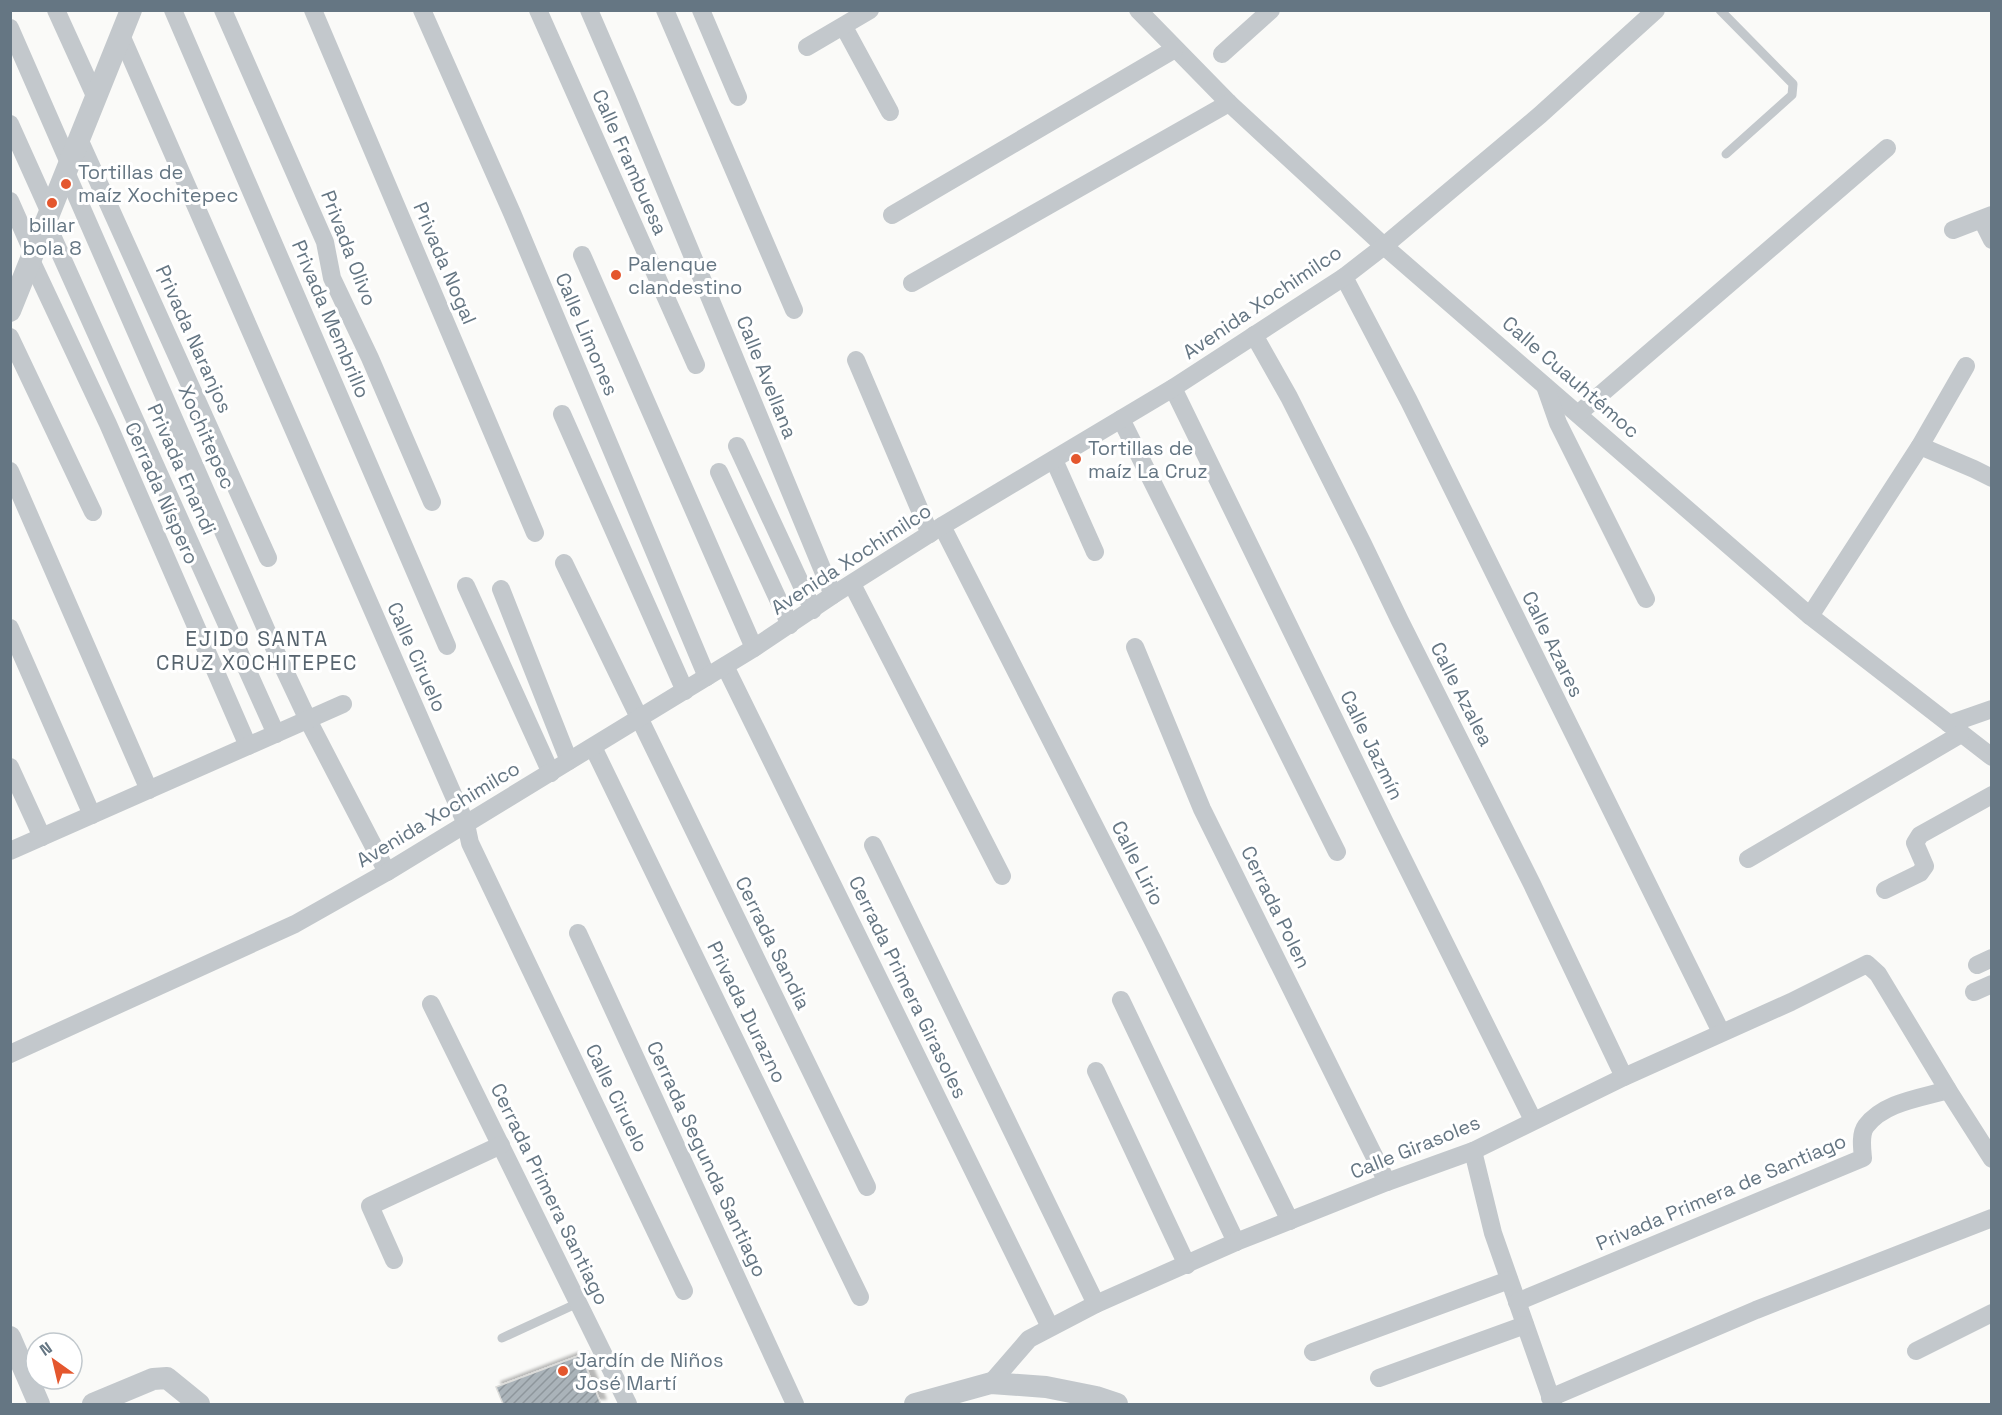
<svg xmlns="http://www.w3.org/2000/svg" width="2002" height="1415" viewBox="0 0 2002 1415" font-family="'Space Grotesk',sans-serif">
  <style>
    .building { fill: url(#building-hatch); stroke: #dcdcda; stroke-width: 1.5; filter: url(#shadow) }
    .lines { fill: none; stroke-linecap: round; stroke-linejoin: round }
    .service { stroke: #c3c8cc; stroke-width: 9 }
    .minor { stroke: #c3c8cc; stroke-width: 18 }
    .tertiary { stroke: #c3c8cc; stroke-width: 22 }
    .poi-dot { fill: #e4572e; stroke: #fff; stroke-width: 2 }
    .labels { text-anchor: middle; stroke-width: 6; stroke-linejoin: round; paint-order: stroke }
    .street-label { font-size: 20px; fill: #657683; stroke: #fff }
    .poi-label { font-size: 20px; fill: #657683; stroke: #fff; text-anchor: start }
    .neighbourhood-label { font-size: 21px; letter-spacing: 1.5px; fill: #57646e; stroke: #fff }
  </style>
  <defs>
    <pattern id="building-hatch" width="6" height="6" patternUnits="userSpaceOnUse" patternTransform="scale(1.5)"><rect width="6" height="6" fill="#aab3b9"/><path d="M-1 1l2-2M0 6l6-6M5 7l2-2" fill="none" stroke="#8e969c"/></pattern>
    <filter id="shadow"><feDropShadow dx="5" dy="-5" stdDeviation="1.5" flood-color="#0004"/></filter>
  </defs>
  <rect width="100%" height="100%" fill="#fafaf8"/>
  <polygon class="building" points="581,1355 601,1404 503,1404 496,1387"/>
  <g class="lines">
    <g class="service">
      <polyline points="1720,10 1793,84 1792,95 1726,154"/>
      <polyline points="502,1338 578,1303"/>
    </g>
    <g class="minor">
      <polyline points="56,10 96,98"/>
      <polyline points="173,10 447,646"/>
      <polyline points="223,10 325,242 332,278 370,358 432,502"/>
      <polyline points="313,10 535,533"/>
      <polyline points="422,10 512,213 707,677"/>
      <polyline points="538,10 696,365"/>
      <polyline points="589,10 627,98 833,595"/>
      <polyline points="665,10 794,310"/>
      <polyline points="701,10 738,97"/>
      <polyline points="1138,10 1229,103 1384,246 1810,616 1992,757"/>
      <polyline points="844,27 890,112"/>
      <polyline points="10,28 69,163"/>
      <polyline points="121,35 466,824 470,843 684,1291"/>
      <polyline points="807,47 870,10"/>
      <polyline points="1222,54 1271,10"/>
      <polyline points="10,124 50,213"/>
      <polyline points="79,139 268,558"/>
      <polyline points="66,172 276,652 308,720 387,872"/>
      <polyline points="10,201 33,253"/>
      <polyline points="892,215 1175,49"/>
      <polyline points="1982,220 1992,240"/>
      <polyline points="46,222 276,734"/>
      <polyline points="1953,230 1992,215"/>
      <polyline points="582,255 754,648"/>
      <polyline points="31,260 108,424 248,746"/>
      <polyline points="1344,277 1409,401 1721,1032"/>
      <polyline points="912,283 1229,103"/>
      <polyline points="1254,335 1289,397 1363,544 1400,621 1532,884 1624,1077"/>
      <polyline points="10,337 93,512"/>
      <polyline points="856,360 930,534"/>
      <polyline points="1545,386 1558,423 1646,599"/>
      <polyline points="1173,388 1386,825 1533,1120"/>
      <polyline points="1579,413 1887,148"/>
      <polyline points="562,414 685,691"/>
      <polyline points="1121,419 1337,852"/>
      <polyline points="737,446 813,610"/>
      <polyline points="1920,446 1974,469 1992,478"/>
      <polyline points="1054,460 1095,552"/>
      <polyline points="10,471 149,790"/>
      <polyline points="719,472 790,625"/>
      <polyline points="942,526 1153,941 1290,1221"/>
      <polyline points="564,563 867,1187"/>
      <polyline points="852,584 1002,876"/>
      <polyline points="466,586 551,773"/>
      <polyline points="501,589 569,761"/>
      <polyline points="1810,616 1920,446 1966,366"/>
      <polyline points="10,628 92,815"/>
      <polyline points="1135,647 1202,809 1387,1182"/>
      <polyline points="725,666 1050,1327"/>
      <polyline points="1949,724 1992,709"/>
      <polyline points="593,747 860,1297"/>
      <polyline points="10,767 42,837"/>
      <polyline points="873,845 1096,1304"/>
      <polyline points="10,851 343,704"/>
      <polyline points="1748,859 1961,734"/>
      <polyline points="1885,890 1920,873 1925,866 1915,843 1920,835 1992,795"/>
      <polyline points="578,933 795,1404"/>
      <polyline points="1977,965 1992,958"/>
      <polyline points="1974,992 1992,984"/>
      <polyline points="1121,1000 1236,1242"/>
      <polyline points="431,1004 628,1404"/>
      <polyline points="10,1054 295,924 387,872 754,648 833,595 942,526 1173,388 1344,277 1384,246 1540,115 1656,10"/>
      <polyline points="1096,1071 1187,1265"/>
      <polyline points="1473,1151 1493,1233 1553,1404"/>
      <polyline points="394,1260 370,1206 501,1145"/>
      <path d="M1517 1302 1863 1158C1862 1148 1860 1134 1866 1126 1884 1102 1921 1098 1948 1090"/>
      <polyline points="1916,1351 1992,1313"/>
      <polyline points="1313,1352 1509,1280"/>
      <polyline points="1379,1378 1525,1325"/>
      <polyline points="991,1383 1029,1339 1096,1304 1236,1242 1387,1182 1473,1151 1624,1077 1791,1002 1867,964 1878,974 1948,1090 1992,1159"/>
      <polyline points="1550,1398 1756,1310 1992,1218"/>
    </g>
    <g class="tertiary">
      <polyline points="10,311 131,10"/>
      <polyline points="10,1337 39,1404"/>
      <polyline points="93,1404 153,1379 167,1378 199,1404"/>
      <polyline points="915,1404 991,1383 1046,1387 1096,1397 1117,1404"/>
    </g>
  </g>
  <g class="poi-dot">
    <circle cx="66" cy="184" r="6"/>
    <circle cx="52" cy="203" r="6"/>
    <circle cx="616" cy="275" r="6"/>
    <circle cx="1076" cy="459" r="6"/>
    <circle cx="563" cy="1371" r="6"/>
  </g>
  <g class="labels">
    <g class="street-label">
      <text transform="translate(630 162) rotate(66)" y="7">Calle Frambuesa</text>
      <text transform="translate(349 248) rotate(69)" y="7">Privada Olivo</text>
      <text transform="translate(445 263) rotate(67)" y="7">Privada Nogal</text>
      <text transform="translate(1262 302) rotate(-34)" y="7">Avenida Xochimilco</text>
      <text transform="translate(331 319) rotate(67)" y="7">Privada Membrillo</text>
      <text transform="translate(587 334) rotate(67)" y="7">Calle Limones</text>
      <text transform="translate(194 339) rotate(66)" y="7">Privada Naranjos</text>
      <text transform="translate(767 377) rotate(68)" y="7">Calle Avellana</text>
      <text transform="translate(1571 377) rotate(41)" y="7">Calle Cuauhtémoc</text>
      <text transform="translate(207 437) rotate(66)" y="7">Xochitepec</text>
      <text transform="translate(182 469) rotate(66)" y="7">Privada Enandi</text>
      <text transform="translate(162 493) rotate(66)" y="7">Cerrada Níspero</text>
      <text transform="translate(851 559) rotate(-33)" y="7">Avenida Xochimilco</text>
      <text transform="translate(1553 644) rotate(64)" y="7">Calle Azares</text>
      <text transform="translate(417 657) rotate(66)" y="7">Calle Ciruelo</text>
      <text transform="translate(1462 694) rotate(63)" y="7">Calle Azalea</text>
      <text transform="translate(1372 745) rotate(64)" y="7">Calle Jazmín</text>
      <text transform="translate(438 814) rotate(-31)" y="7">Avenida Xochimilco</text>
      <text transform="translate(1138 863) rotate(63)" y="7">Calle Lirio</text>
      <text transform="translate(1276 907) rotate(64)" y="7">Cerrada Polen</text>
      <text transform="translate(773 943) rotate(64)" y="7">Cerrada Sandia</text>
      <text transform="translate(908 987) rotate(64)" y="7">Cerrada Primera Girasoles</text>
      <text transform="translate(747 1012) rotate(64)" y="7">Privada Durazno</text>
      <text transform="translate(617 1098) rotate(64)" y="7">Calle Ciruelo</text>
      <text transform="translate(1415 1147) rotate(-22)" y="7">Calle Girasoles</text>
      <text transform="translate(707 1159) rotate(65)" y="7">Cerrada Segunda Santiago</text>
      <text transform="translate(1721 1192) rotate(-23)" y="7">Privada Primera de Santiago</text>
      <text transform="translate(550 1194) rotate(64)" y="7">Cerrada Primera Santiago</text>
    </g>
    <g class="poi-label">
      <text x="78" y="179">Tortillas de<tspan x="78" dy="23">maíz Xochitepec</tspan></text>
      <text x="52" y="232" text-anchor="middle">billar<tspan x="52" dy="23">bola 8</tspan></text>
      <text x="628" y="271">Palenque<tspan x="628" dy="23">clandestino</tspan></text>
      <text x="1088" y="455">Tortillas de<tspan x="1088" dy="23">maíz La Cruz</tspan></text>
      <text x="575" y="1367">Jardín de Niños<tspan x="575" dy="23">José Martí</tspan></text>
    </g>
    <g class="neighbourhood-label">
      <text x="257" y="646">EJIDO SANTA<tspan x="257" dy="24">CRUZ XOCHITEPEC</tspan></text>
    </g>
  </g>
  <rect width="2002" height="1415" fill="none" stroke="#657683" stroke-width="24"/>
  <g transform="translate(54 1361) rotate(326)"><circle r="28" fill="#ffffff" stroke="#c1c8cd" stroke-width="1.5"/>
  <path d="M0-4.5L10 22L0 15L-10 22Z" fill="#e4572e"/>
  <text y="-9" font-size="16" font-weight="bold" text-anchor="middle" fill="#657683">N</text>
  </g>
</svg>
